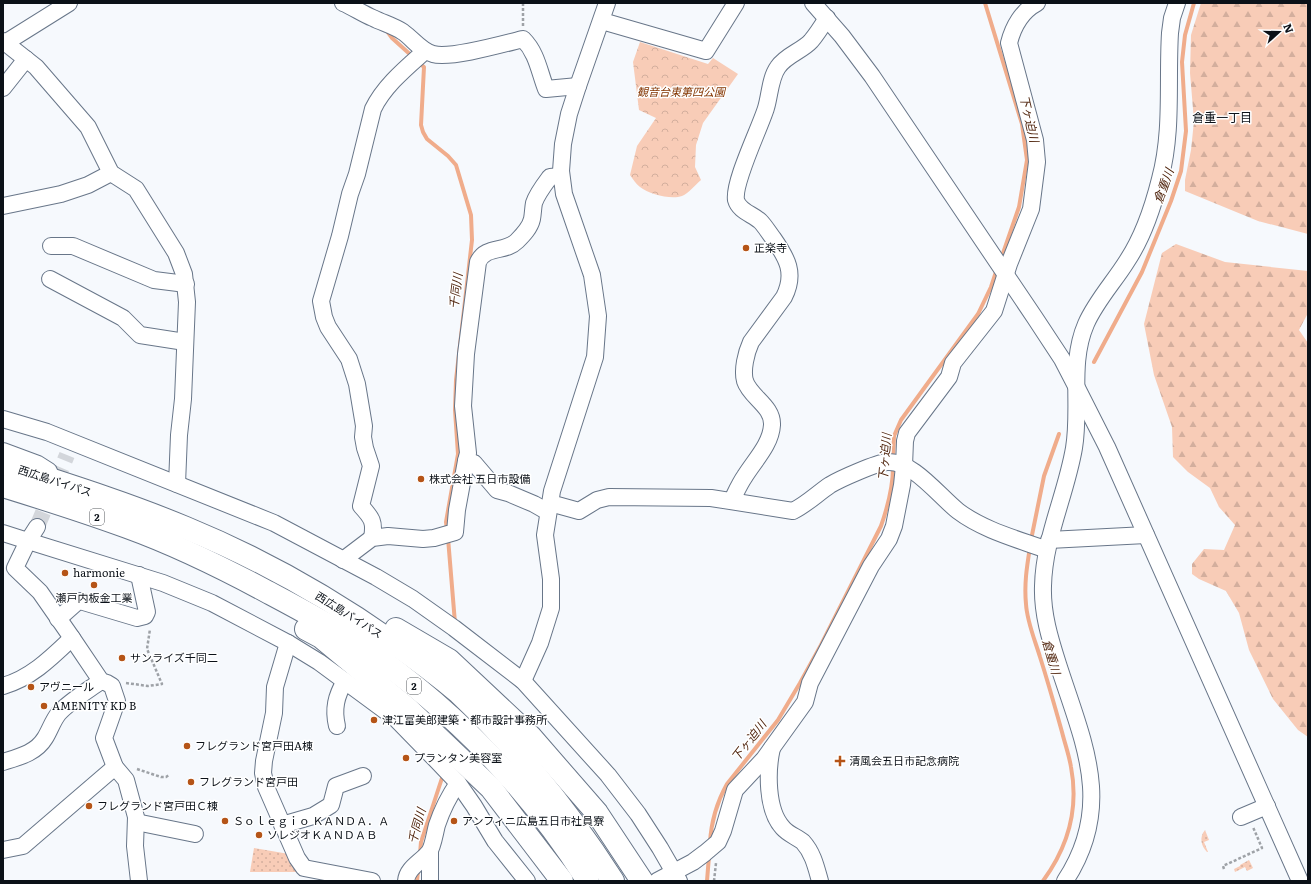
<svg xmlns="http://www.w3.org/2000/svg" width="1311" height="884" viewBox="0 0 1311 884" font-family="Literata,'Noto Sans JP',serif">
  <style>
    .grass { fill: url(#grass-dots) }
    .forest { fill: url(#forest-firs) }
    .park { fill: url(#park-crowns) }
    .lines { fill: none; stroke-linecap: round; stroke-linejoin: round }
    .stream { stroke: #f0ac8b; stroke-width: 4 }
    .minor-tunnel { stroke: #d3d6db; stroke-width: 16; stroke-dasharray: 16 8; stroke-linecap: butt }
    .minor-casing { stroke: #687689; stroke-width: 18 }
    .highway-casing { stroke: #687689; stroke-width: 24 }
    .path { stroke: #9ea2a7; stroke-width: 2.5; stroke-dasharray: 3 2; stroke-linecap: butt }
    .minor { stroke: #fff; stroke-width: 16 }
    .highway { stroke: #fff; stroke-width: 22 }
    .poi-dot { fill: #b55417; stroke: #fff; stroke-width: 1.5 }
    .labels { text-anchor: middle; stroke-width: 3; stroke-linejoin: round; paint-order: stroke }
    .shield { fill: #fff; stroke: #54585d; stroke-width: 1 }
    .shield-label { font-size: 10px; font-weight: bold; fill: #0b1118 }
    .park-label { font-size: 11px; font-style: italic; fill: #833500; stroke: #fff }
    .poi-label { font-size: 11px; fill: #0b1118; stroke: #fff; text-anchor: start }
    .street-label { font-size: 11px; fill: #0b1118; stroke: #fff }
    .neighbourhood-label { font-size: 12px; fill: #0b1118; stroke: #fff }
    .water-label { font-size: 12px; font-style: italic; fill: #51260f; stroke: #fff }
  </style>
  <defs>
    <pattern id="grass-dots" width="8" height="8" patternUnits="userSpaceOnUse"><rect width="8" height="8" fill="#f8ccb7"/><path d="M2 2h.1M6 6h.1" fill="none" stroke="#d3ae9d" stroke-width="1.8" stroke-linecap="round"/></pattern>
    <pattern id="forest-firs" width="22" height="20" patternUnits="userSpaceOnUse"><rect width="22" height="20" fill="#f8ccb7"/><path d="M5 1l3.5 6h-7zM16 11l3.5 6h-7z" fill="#d3ae9d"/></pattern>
    <pattern id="park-crowns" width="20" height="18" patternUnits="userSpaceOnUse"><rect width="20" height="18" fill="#f8ccb7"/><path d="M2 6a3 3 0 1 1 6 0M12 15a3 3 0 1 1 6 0" fill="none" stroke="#d3ae9d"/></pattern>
  </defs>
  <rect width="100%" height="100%" fill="#f6f9fd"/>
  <g class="grass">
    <path d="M1205 830 1209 840 1204 842 1208 852H1207C1201 846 1199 837 1205 830Z"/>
    <polygon points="254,848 289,854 298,872 250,872"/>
    <polygon points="1249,860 1253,868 1247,871 1245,867 1235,872 1234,869 1240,866 1240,865"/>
  </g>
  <g class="forest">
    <polygon points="1201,3 1308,3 1308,234 1258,221 1185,191 1185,180 1191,150 1194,121 1190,73 1191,35"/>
    <polygon points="1176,244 1225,262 1308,271 1308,313 1299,330 1308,343 1308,737 1298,730 1273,699 1249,650 1239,613 1226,591 1199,579 1192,574 1192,564 1204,549 1224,550 1235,525 1219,507 1210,488 1188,472 1173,457 1172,427 1154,375 1144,324 1162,253"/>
  </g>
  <path class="park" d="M640 42 708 64 713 58 738 74 703 123 696 145 695 167 701 180C695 185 689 193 682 196 671 200 649 194 640 187 636 184 633 179 630 175L637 146 656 118 639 110 633 62Z"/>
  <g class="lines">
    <g class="stream">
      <polyline points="985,3 1022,124 1027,160 1019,207 1001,259"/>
      <polyline points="387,31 392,38 413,57"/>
      <polyline points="418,62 424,67 421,125 423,132 427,139 448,156 456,165 471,215 472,240 456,380 455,410 458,454 446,522 447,530"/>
      <polyline points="1094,362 1142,272 1171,201 1181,171 1186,131 1182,62 1185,35 1194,3"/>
      <polyline points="893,460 894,436 901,420 978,314 991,287 997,269"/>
      <polyline points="448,538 455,623"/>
      <polyline points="1031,540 1044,476 1059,434"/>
      <path d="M1030 547C1027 566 1024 584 1026 604 1027 622 1035 640 1040 657 1048 682 1055 707 1062 732 1065 744 1069 755 1071 767 1079 809 1068 847 1043 881"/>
      <path d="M710 843C711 823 717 802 727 784L778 720 800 683 821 645 881 526C888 506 893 488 893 467"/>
      <polyline points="420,854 421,842 442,778"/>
      <polyline points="417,881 418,871"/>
      <polyline points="707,881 709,856"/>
    </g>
    <polyline class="minor-tunnel" points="37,527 67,455"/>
    <defs>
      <g id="minor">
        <path d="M343 3C353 7 363 14 373 18 383 23 394 26 403 32 413 39 421 51 433 54 450 59 503 44 523 39 537 53 539 71 546 89L578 86"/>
        <polyline points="813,3 842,36 872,76 1035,318 1062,359 1076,386 1107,447 1300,881"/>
        <polyline points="602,21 706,51 736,3"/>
        <polyline points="3,41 36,67 88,127 111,173 136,189 176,253 184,274 187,302 183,399 179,435 177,484"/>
        <polyline points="5,43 69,3"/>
        <polyline points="3,88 26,59"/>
        <polyline points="3,206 61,194 88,185 111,173"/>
        <polyline points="51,246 73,246 154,280 186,284"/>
        <polyline points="50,279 123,318 140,335 185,342"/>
        <polyline points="3,419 47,432 274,523 376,577 413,599 454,628 523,681 608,775 638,814 660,848 679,881"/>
        <polyline points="3,451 38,464 49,471"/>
        <path d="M466 461 468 453 463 406 466 354 478 262C486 245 505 253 517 241 523 235 530 228 532 219 533 214 533 208 534 203 537 194 544 185 550 177L561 176"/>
        <path d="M732 500C736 492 740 483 745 476 755 460 771 444 772 425 773 406 750 397 745 381 742 370 746 353 751 342L784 297C796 273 787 258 773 238 769 233 765 226 760 221 752 214 739 211 736 200 733 182 760 128 766 108 770 95 770 78 778 67 786 55 802 51 811 41 817 34 822 26 827 18"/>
        <path d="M550 503 579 511 597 500 609 497 711 498 793 511C807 504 818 493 830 485 840 479 876 463 887 462 912 460 939 496 958 511 983 530 1017 539 1047 550"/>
        <polyline points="37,527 28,541 15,568 40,592 72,638 101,681 107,683 112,686 117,701 104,738 115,767 126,780 136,817 135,846 139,881"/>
        <polyline points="3,533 28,541 163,583 212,603 288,643 319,662 395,718 436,760 458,783 474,806 495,841 527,881"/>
        <path d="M372 538C375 522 372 518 361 506L371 466 365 448 363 437 364 426 357 384 349 359 328 327 324 317 321 301 340 236 350 194 357 174 373 109C384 86 406 68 425 51"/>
        <polyline points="1049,540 1146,535"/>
        <polyline points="343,560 372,538 388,536 423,539 434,538 455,532 457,510 466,461 474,463 497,490 508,493 534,504 548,512"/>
        <polyline points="58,619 76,603 80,601 137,618 145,616 147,612 139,575"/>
        <polyline points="288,643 275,687 274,713 264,761 263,773 266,787 297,858 304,868 372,881"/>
        <polyline points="523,681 540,643 551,608 551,579 545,535 552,491 595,357 598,316 592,275 564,194 561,171 563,144 569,114 578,86 607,3"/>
        <path d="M3 686C31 678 51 658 72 638"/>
        <path d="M337 726C333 709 336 696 345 681"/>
        <path d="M772 748C767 770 766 810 783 828 788 834 797 837 803 842 813 853 816 867 820 881"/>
        <path d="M3 762C19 757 36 753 45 738 50 730 53 720 59 713 70 701 87 691 101 681"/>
        <polyline points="1241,817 1267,806"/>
        <polyline points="136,822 195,834"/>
        <polyline points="282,825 313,816 331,805 336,786 363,776"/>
        <polyline points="3,850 23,846 115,767"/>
        <path d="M406 881C407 868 421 862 429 852 433 847 435 832 437 825 442 810 449 796 458 783"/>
        <polyline points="430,881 430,852"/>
        <path d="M657 881 693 862 705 853 718 842 723 831 735 790 764 759 805 702 810 683 871 566 889 539 894 526 902 485 904 466 905 441 907 433 949 377 953 363 994 311 1009 264 1031 209 1037 162 1035 140 1009 43C1013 27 1022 11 1037 3"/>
        <path d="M1065 881C1115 805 1083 742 1058 664 1050 639 1042 613 1043 586 1044 538 1066 495 1074 448 1081 407 1069 363 1086 324 1096 301 1114 282 1127 261 1143 237 1153 207 1160 179 1173 131 1167 82 1170 33L1172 18 1177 3"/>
      </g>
      <g id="highway">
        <path d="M3 464C65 484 126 503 186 528 259 558 328 597 392 642 415 658 438 675 459 693 518 749 569 812 613 881"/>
        <path d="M3 486C45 499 86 512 127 527 174 544 219 566 262 589 294 606 327 623 357 643 449 706 528 786 588 881"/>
        <polyline points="306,629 321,637 408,709 491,788 562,881"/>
        <polyline points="396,629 449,660 530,736 597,813 642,881"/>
      </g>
    </defs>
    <use href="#minor" class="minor-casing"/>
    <use href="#highway" class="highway-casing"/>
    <g class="path">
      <polyline points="523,26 523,3"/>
      <polyline points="126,683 148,686 162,684 147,649 150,629"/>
      <polyline points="137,769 161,777 166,777 169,775"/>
      <polyline points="1224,869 1223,866 1262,848 1253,827"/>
      <polyline points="714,881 716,863"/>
    </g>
    <use href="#minor" class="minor"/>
    <use href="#highway" class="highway"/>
  </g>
  <g class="poi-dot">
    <circle cx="746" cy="248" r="4"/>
    <circle cx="421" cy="479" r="4"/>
    <circle cx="65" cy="573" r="4"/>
    <circle cx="94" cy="585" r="4"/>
    <circle cx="122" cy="658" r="4"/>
    <circle cx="31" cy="687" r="4"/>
    <circle cx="44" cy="706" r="4"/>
    <circle cx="374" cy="720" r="4"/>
    <circle cx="187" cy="746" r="4"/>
    <circle cx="406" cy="758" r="4"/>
    <path d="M838 755h4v4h4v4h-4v4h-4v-4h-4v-4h4z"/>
    <circle cx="191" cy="782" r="4"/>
    <circle cx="89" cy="806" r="4"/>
    <circle cx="225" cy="821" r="4"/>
    <circle cx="454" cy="821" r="4"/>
    <circle cx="259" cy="835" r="4"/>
  </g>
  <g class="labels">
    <g class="shield">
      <rect x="90" y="509" width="14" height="16" rx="3"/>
      <rect x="407" y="678" width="14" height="16" rx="3"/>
    </g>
    <g class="shield-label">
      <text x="97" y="521">2</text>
      <text x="414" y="690">2</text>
    </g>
    <g class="park-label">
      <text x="681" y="96">観音台東第四公園</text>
    </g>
    <g class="poi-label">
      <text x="754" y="252">正楽寺</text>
      <text x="429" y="483">株式会社 五日市設備</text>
      <text x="73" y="577">harmonie</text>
      <text x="94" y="602" text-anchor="middle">瀬戸内板金工業</text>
      <text x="130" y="662">サンライズ千同二</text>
      <text x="39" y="691">アヴニール</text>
      <text x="52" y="710">AMENITY KD B</text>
      <text x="382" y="724">津江富美郎建築・都市設計事務所</text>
      <text x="195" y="750">フレグランド宮戸田A棟</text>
      <text x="414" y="762">プランタン美容室</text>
      <text x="849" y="765">清風会五日市記念病院</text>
      <text x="199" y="786">フレグランド宮戸田</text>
      <text x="97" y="810">フレグランド宮戸田Ｃ棟</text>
      <text x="233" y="825">Ｓｏｌｅｇｉｏ ＫＡＮＤＡ．Ａ</text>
      <text x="462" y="825">アンフィニ広島五日市社員寮</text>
      <text x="267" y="839">ソレジオＫＡＮＤＡＢ</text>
    </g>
    <g class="street-label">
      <text transform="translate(55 481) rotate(18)" y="4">西広島バイパス</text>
      <text transform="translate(349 615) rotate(32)" y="4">西広島バイパス</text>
    </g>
    <g class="neighbourhood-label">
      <text x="1222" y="122">倉重一丁目</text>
    </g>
    <g class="water-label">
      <text transform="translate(1029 119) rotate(77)" y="4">下ヶ迫川</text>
      <text transform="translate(1164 186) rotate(-70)" y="4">倉重川</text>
      <text transform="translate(456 291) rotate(-83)" y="4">千同川</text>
      <text transform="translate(885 457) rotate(-85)" y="4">下ヶ迫川</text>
      <text transform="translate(1051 657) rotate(74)" y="4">倉重川</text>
      <text transform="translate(749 741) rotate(-52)" y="4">下ヶ迫川</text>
      <text transform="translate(417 826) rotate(-74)" y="4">千同川</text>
    </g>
  </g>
  <rect width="1311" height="884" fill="none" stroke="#0b1118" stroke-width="8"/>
  <g transform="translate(1279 32) rotate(69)" stroke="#ffffff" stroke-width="3" paint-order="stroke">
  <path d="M0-3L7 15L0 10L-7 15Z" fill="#0b1118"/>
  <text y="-6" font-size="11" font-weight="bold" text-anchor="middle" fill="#0b1118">N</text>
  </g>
</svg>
